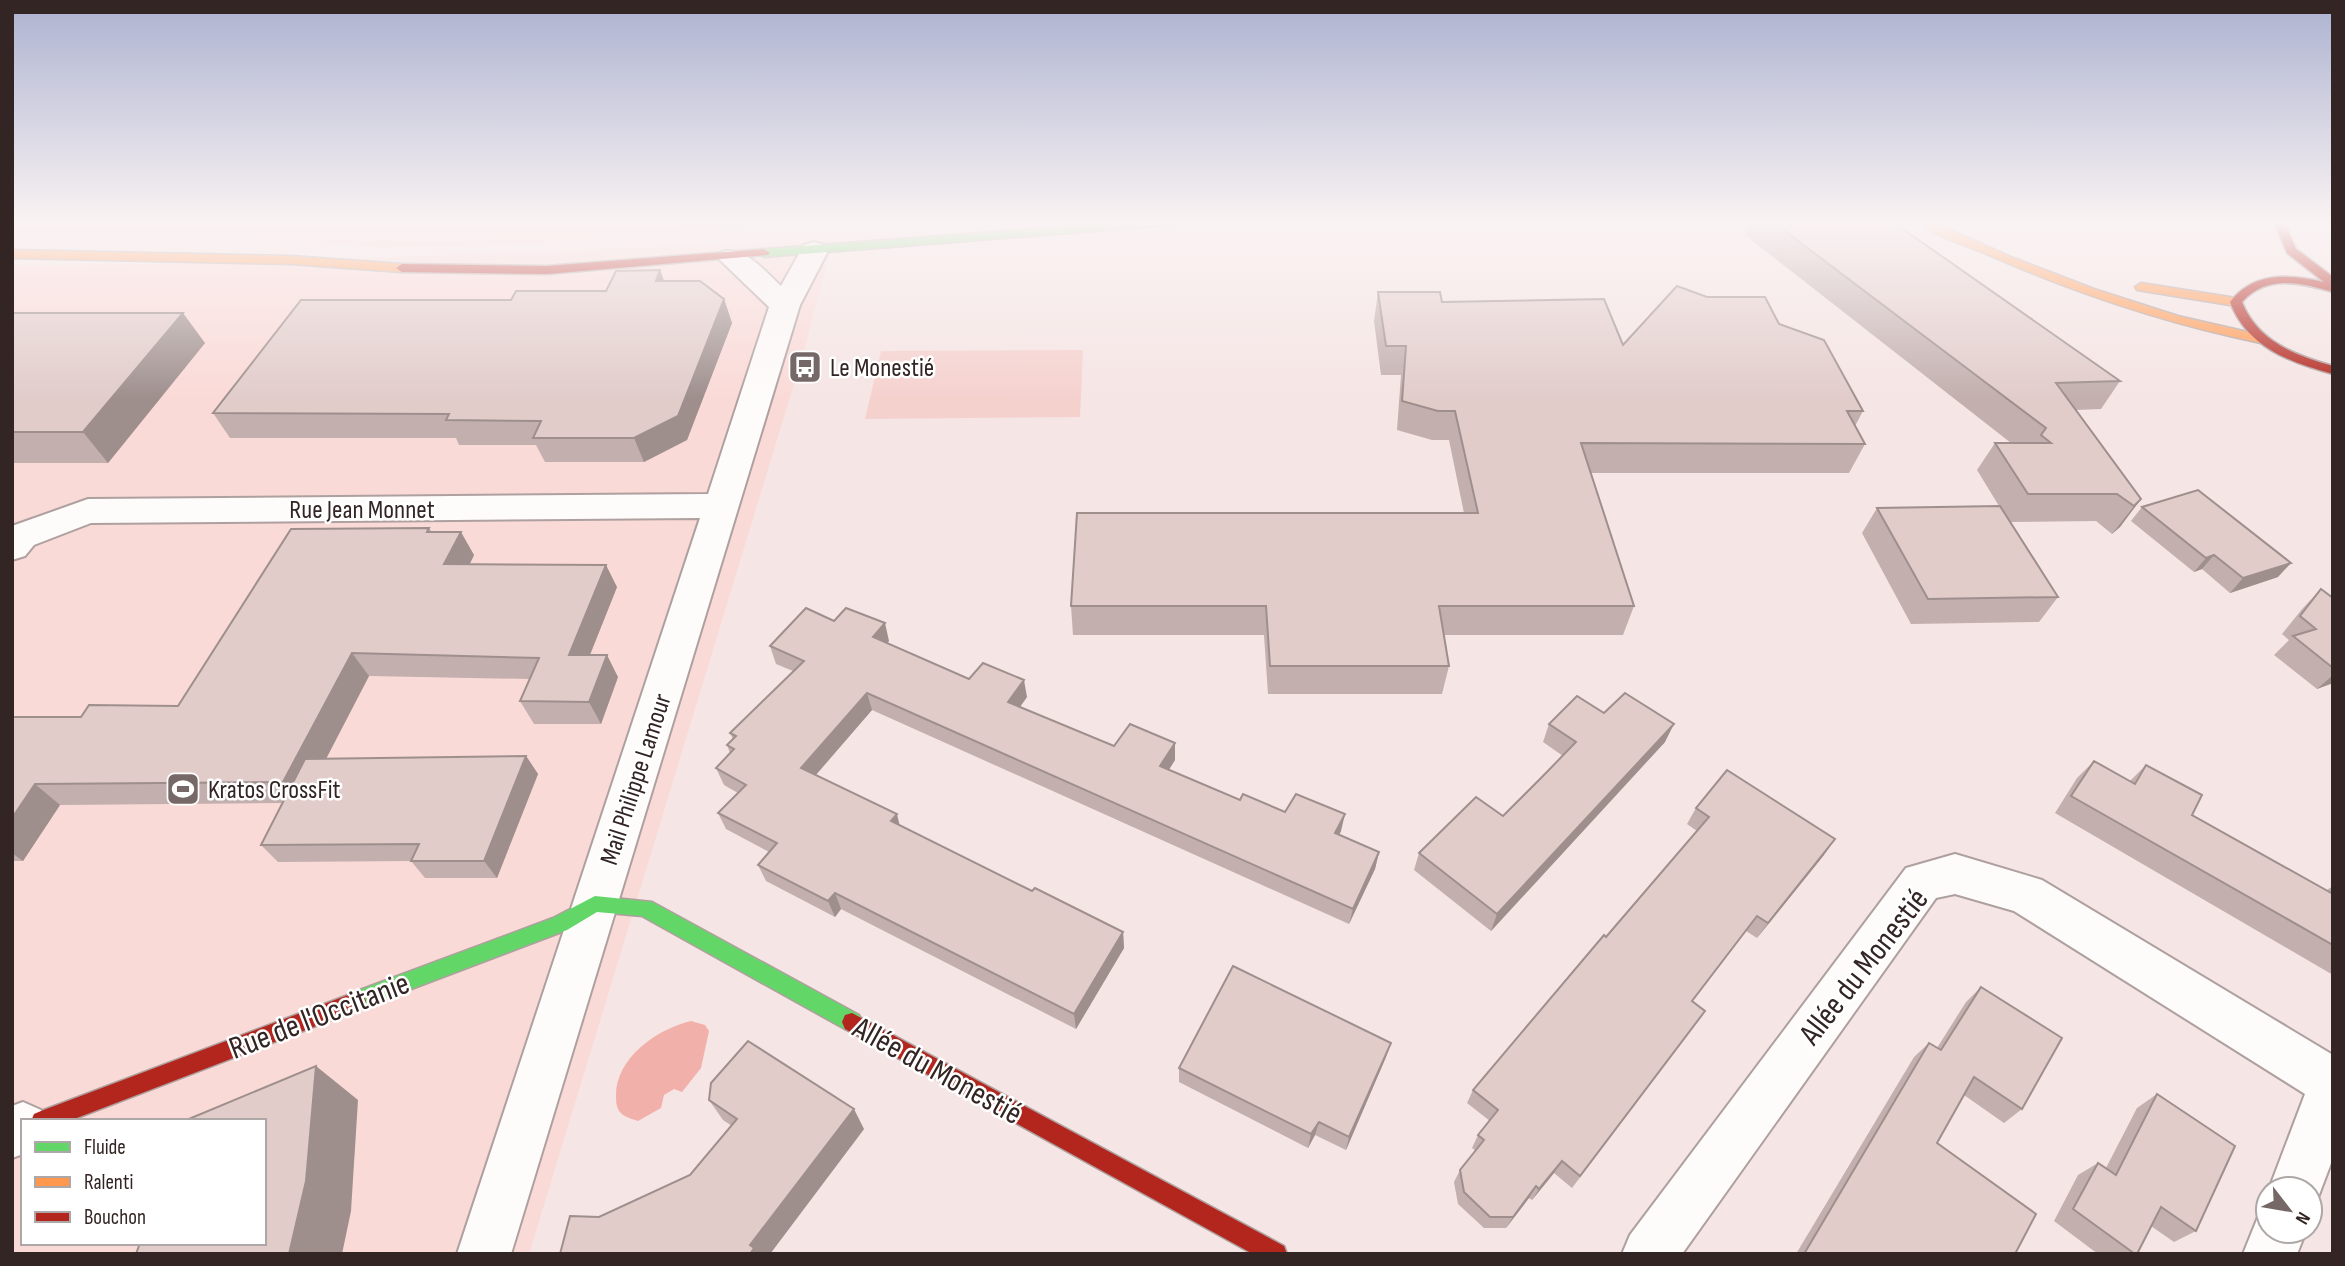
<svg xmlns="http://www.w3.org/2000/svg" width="2345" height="1266" viewBox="0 0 2345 1266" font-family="'Sofia Sans Condensed',sans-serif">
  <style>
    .built { fill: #fadad7; fill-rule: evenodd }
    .green { fill: #f5d1ce }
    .water { fill: #f2b0ab }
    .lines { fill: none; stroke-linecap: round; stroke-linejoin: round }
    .street-casing { stroke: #aea09f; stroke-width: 4 }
    .fast-casing { stroke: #aea09f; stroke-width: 3 }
    .slow-casing { stroke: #aea09f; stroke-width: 3 }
    .jam-casing { stroke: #aea09f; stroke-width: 3 }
    .street { fill: #fefbfb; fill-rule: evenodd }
    .fast { fill: #63d668; fill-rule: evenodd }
    .slow { fill: #ff974d; fill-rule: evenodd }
    .jam { fill: #b3261e; fill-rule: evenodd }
    .wall { fill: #c2afae }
    .shaded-wall { fill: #9e8f8d }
    .building { fill: #e1ccca; stroke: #9e8f8d; stroke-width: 2 }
    .labels { text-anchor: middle; stroke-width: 5; stroke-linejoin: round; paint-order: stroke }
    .poi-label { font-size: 26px; fill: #322523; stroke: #fff; text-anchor: start }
    .street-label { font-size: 26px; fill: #322523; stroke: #fff }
    .near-street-label { font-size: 32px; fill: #322523; stroke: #fff }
  </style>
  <rect width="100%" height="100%" fill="#f5e5e4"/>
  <path class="built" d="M833 239 804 351 529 1254H12V266L268 262ZM23 1121H264V1243H23Z"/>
  <g class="green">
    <polygon points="12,222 781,222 533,244 377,247 250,237 12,233"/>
    <polygon points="1083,350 1080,417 865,419 881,351"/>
  </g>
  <path class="water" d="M691 1021 705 1025 709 1031 701 1068 682 1092 674 1089 664 1095 661 1108 638 1121C623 1116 616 1114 616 1097 615 1058 657 1029 691 1021Z"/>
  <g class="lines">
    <defs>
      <g id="street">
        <path d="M814 242 824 245 828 251 800 305 511 1254H457L700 518 91 523 34 545 25 556 12 560V526L88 499 708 494 769 307 718 258 722 252C746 246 764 271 781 286L804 245Z"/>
        <polygon points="1955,854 2042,880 2333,1055 2333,1158 2314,1208 2310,1209 2310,1189 2269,1189 2305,1094 2014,911 1955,894 1936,898 1682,1254 1622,1254 1630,1235 1906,868"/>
        <polygon points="23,1102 41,1110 46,1121 23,1121 23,1154 12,1158 12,1106"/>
        <polygon points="2268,1209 2268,1231 2306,1231 2297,1254 2243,1254 2260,1212"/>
      </g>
      <g id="fast">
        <polygon points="1132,222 1177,222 1171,225 764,257 758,253 764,249"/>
        <polygon points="595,896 652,902 859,1015 862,1022 859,1029 852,1031 845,1029 642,916 597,912 567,930 356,1010 349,1008 346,1001 349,994 553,918"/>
      </g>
      <g id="slow">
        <path d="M1919 222H1933L2011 257 2094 289 2178 316 2265 336 2267 339 2261 343C2164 323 2072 292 1982 252 1962 244 1935 236 1919 222Z"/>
        <polygon points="12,250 291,256 402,264 408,268 402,272 291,264 12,258"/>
        <polygon points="2141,283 2236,298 2242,302 2236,306 2137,290 2135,287"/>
      </g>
      <g id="jam">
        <path d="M2274 222H2284L2296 249 2333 277V292C2301 283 2267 274 2242 302 2258 342 2295 355 2333 366V374C2289 362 2247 347 2230 302 2254 271 2289 274 2324 282L2287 253Z"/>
        <polygon points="764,249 770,253 768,255 547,274 402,272 396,268 402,264 547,266"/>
        <polygon points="356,992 363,994 366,1001 363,1008 69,1121 31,1121 34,1114 41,1111"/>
        <polygon points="852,1013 1284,1246 1287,1254 1253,1254 845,1029 842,1022 845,1015"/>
      </g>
    </defs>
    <use href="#street" class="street-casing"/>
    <use href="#fast" class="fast-casing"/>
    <use href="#slow" class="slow-casing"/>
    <use href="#jam" class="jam-casing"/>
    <use href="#street" class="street"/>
    <use href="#fast" class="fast"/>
    <use href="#slow" class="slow"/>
    <use href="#jam" class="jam"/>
  </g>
  <g class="wall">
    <polygon points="1750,222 1893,222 2120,381 2101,409 2076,410 2141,499 2120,527 2112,534 2096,521 2010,522 2058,597 2039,622 1911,624 1862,533 1877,508 1999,506 1977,470 1995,443 2011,443 1745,235"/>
    <polygon points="664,281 724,299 732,323 687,440 644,462 545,462 536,445 459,445 456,438 230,438 213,413 511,300 606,291"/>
    <polygon points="1378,292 1442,302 1623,345 1779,324 1863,411 1855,426 1865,444 1849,473 1591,473 1634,606 1623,635 1444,635 1449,666 1442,694 1268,694 1264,635 1073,635 1071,606 1464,513 1449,440 1432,440 1397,430 1401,375 1381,375 1374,321"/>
    <polygon points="12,313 205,343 108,463 12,463"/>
    <polygon points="2142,507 2278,577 2230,593 2202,569 2194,572 2131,521"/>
    <polygon points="429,528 432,532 474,555 470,564 617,587 590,655 618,677 601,724 534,724 520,701 529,679 369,676 326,759 526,756 538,774 497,878 425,878 411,861 278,862 261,845 282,803 60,805 23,861 12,861 12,717 81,717 178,706"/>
    <polygon points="2321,589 2333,598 2333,683 2317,689 2274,655 2289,640 2282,634 2303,608"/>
    <polygon points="834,621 889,641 887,643 969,679 1027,697 1020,707 1114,746 1175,743 1175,760 1169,770 1240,800 1285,812 1341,831 1339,835 1379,852 1375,869 1349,924 872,710 816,775 900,826 1032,891 1123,932 1124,948 1076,1029 841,909 835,917 766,881 758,865 769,852 726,829 718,813 738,793 724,785 716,768 730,753 727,745 733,739 730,733 793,671 776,664 770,646"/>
    <polygon points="1604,713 1665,742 1491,931 1414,870 1419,853 1503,816 1563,756 1543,742 1549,724"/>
    <polygon points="2094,761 2130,781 2146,765 2192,815 2327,890 2333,886 2333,975 2055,813 2077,778"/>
    <polygon points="1696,808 1824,855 1757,938 1746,931 1692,1001 1695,1025 1572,1188 1554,1173 1532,1200 1529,1198 1506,1228 1484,1228 1458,1204 1454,1182 1460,1170 1476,1151 1472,1148 1478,1135 1490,1121 1467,1103 1473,1090 1697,831 1687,824"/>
    <polygon points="1981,987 2022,1109 2004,1123 1964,1095 1937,1143 2015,1254 1796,1254 1914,1057 1929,1043 1937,1048 1966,1002"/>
    <polygon points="1386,1057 1346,1150 1315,1135 1308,1148 1179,1082 1179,1068"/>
    <polygon points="2157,1094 2196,1231 2174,1242 2151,1226 2137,1254 2098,1254 2054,1221 2078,1175 2098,1163 2106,1168 2137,1108"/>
    <polygon points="709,1100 864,1129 770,1254 560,1254 599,1217 690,1175 732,1126 723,1120"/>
  </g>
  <g class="shaded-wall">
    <polygon points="660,270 669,294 656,281"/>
    <polygon points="724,299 732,323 687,440 644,462 634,438"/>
    <polygon points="183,313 205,343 108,463 83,432"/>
    <polygon points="2141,499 2120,527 2112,534 2134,506"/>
    <polygon points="461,532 474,555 458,587 444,564"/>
    <polygon points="2214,555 2202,569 2194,572 2206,558"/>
    <polygon points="2291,563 2278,577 2230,593 2243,578"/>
    <polygon points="606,565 617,587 581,677 569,655"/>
    <polygon points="885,623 889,641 878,654 873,637"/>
    <polygon points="352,653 369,676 303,803 283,782"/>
    <polygon points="607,655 618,677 601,724 589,702"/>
    <polygon points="2333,675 2333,683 2317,689"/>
    <polygon points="1024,680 1027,697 1011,719 1008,702"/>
    <polygon points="867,693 872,710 807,785 801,768"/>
    <polygon points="1674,724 1665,742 1491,931 1497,914"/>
    <polygon points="1175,743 1175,760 1160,783 1160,766"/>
    <polygon points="526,756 538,774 497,878 484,861"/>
    <polygon points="35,784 60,805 23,861 12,853 12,818"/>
    <polygon points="897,814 901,831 891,821"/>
    <polygon points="1345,814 1341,831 1332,850 1335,833"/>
    <polygon points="1835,839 1824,855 1757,938 1768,923"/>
    <polygon points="1379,852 1375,869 1349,924 1353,909"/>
    <polygon points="835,893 841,909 835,917 828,901"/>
    <polygon points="1757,916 1746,931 1682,1015 1692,1001"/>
    <polygon points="1123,932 1124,948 1076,1029 1074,1014"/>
    <polygon points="1391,1043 1386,1057 1346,1150 1349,1137"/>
    <polygon points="316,1066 358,1100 351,1211 342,1254 289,1254"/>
    <polygon points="854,1109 864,1129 770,1254 750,1254 750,1245"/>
    <polygon points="1319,1122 1315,1135 1308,1148 1311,1134"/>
    <polygon points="1562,1161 1554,1173 1532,1200 1539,1189"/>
    <polygon points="1536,1186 1529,1198 1506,1228 1513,1217"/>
  </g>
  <g class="building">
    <polygon points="1773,222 1893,222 2120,381 2056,383 2141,499 2134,506 2117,494 2028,494 1995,443 2051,443 2041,435 2046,428"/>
    <polygon points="660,270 656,281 700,281 724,299 678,416 634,438 533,438 541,421 446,420 449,414 213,413 301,300 511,300 516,291 606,291 616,271"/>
    <polygon points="1677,286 1707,297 1765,297 1779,324 1824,340 1863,411 1847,411 1865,444 1581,443 1634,606 1439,606 1449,666 1270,666 1266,606 1071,606 1077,513 1478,513 1455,411 1438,411 1402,401 1406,346 1386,346 1378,292 1440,292 1442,302 1604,299 1623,345"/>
    <polygon points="12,313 183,313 83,432 12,432"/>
    <polygon points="2198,490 2291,563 2243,578 2214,555 2206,558 2142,507"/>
    <polygon points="2000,506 2058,597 1928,599 1877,508"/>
    <polygon points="429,528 427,532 461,532 444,564 606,565 569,655 607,655 589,702 520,701 539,658 352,653 283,782 35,784 12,818 12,717 81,717 89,705 178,706 291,529"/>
    <polygon points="2321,589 2333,598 2333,668 2293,636 2316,629 2300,616"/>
    <polygon points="806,608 834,621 846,608 885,623 873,637 969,679 983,663 1024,680 1008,702 1114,746 1130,724 1175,743 1160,766 1240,800 1243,794 1285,812 1296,794 1345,814 1335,833 1379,852 1353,909 867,693 801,768 897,814 891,821 1032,891 1035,888 1123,932 1074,1014 835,893 828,901 758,865 777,843 718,813 746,785 716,768 734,749 727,745 736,736 730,733 804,661 770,646"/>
    <polygon points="1625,693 1674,724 1497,914 1419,853 1476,797 1503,816 1541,778 1576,742 1549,724 1577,696 1604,713"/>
    <polygon points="526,756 484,861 411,861 419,844 261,845 305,759"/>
    <polygon points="2094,761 2135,784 2146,765 2202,795 2192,815 2333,894 2333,945 2071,796"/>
    <polygon points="1727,770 1835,839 1768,923 1757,916 1692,1001 1705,1011 1580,1176 1562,1161 1539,1189 1536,1186 1513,1217 1490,1217 1464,1192 1460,1170 1484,1140 1478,1135 1498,1110 1473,1090 1604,935 1606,937 1709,817 1696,808"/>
    <polygon points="1233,966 1391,1043 1349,1137 1319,1122 1311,1134 1179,1068"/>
    <polygon points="1981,987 2062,1038 2022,1109 1974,1077 1937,1143 2036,1214 2015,1254 1804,1254 1929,1043 1941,1050"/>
    <polygon points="748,1041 854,1109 750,1245 754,1248 750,1254 560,1254 570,1216 599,1217 690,1175 737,1119 709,1100 711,1083"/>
    <polygon points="316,1066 306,1181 289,1254 136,1254 140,1243 264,1243 264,1121 184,1121"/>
    <polygon points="2157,1094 2235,1146 2196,1231 2161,1207 2137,1254 2135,1254 2073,1209 2098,1163 2116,1175"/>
  </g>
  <linearGradient id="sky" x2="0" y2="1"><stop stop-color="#acb2d0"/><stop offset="0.56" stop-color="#faf3f3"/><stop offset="1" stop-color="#faf3f3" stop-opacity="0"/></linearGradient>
  <rect width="2345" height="399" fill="url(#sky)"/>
  <defs>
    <symbol id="bus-square" viewBox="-11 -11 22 22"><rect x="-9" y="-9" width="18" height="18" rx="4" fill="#766867" stroke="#fff"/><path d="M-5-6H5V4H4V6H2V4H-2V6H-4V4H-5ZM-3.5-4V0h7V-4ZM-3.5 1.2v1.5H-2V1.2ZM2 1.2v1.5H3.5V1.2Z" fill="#fff"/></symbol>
    <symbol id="stadium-square" viewBox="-11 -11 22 22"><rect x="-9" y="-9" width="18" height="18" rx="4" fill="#766867" stroke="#fff"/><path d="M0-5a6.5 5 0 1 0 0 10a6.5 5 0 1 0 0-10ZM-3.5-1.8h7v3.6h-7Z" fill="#fff"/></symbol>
  </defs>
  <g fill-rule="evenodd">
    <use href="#bus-square" x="786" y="348" width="38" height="38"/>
    <use href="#stadium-square" x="164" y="770" width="38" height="38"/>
  </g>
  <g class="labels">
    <g class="poi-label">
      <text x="830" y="376">Le Monestié</text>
      <text x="208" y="798">Kratos CrossFit</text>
    </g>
    <g class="street-label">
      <text x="362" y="518">Rue Jean Monnet</text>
      <text transform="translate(635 779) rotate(-72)" y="9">Mail Philippe Lamour</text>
    </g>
    <g class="near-street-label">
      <text transform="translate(1863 966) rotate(-52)" y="11">Allée du Monestié</text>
      <text transform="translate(319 1015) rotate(-21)" y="11">Rue de l'Occitanie</text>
      <text transform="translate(938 1070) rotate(29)" y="11">Allée du Monestié</text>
    </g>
  </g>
  <rect width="2345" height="1266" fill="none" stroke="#322523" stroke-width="28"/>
  <rect x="21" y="1119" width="245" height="126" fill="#ffffff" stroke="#ada8a7" stroke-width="2"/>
  <rect x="35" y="1142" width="35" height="10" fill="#63d668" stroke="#ada8a7" stroke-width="2"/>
  <text x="84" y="1154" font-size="21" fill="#322523">Fluide</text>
  <rect x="35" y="1177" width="35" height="10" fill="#ff974d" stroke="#ada8a7" stroke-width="2"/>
  <text x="84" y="1189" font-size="21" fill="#322523">Ralenti</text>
  <rect x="35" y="1212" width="35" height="10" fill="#b3261e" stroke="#ada8a7" stroke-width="2"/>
  <text x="84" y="1224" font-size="21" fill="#322523">Bouchon</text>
  <g transform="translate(2289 1210) rotate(121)"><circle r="33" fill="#ffffff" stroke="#ada8a7" stroke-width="2"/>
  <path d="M0-5L12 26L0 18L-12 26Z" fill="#766867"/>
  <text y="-10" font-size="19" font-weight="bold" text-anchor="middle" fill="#322523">N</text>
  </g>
</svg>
